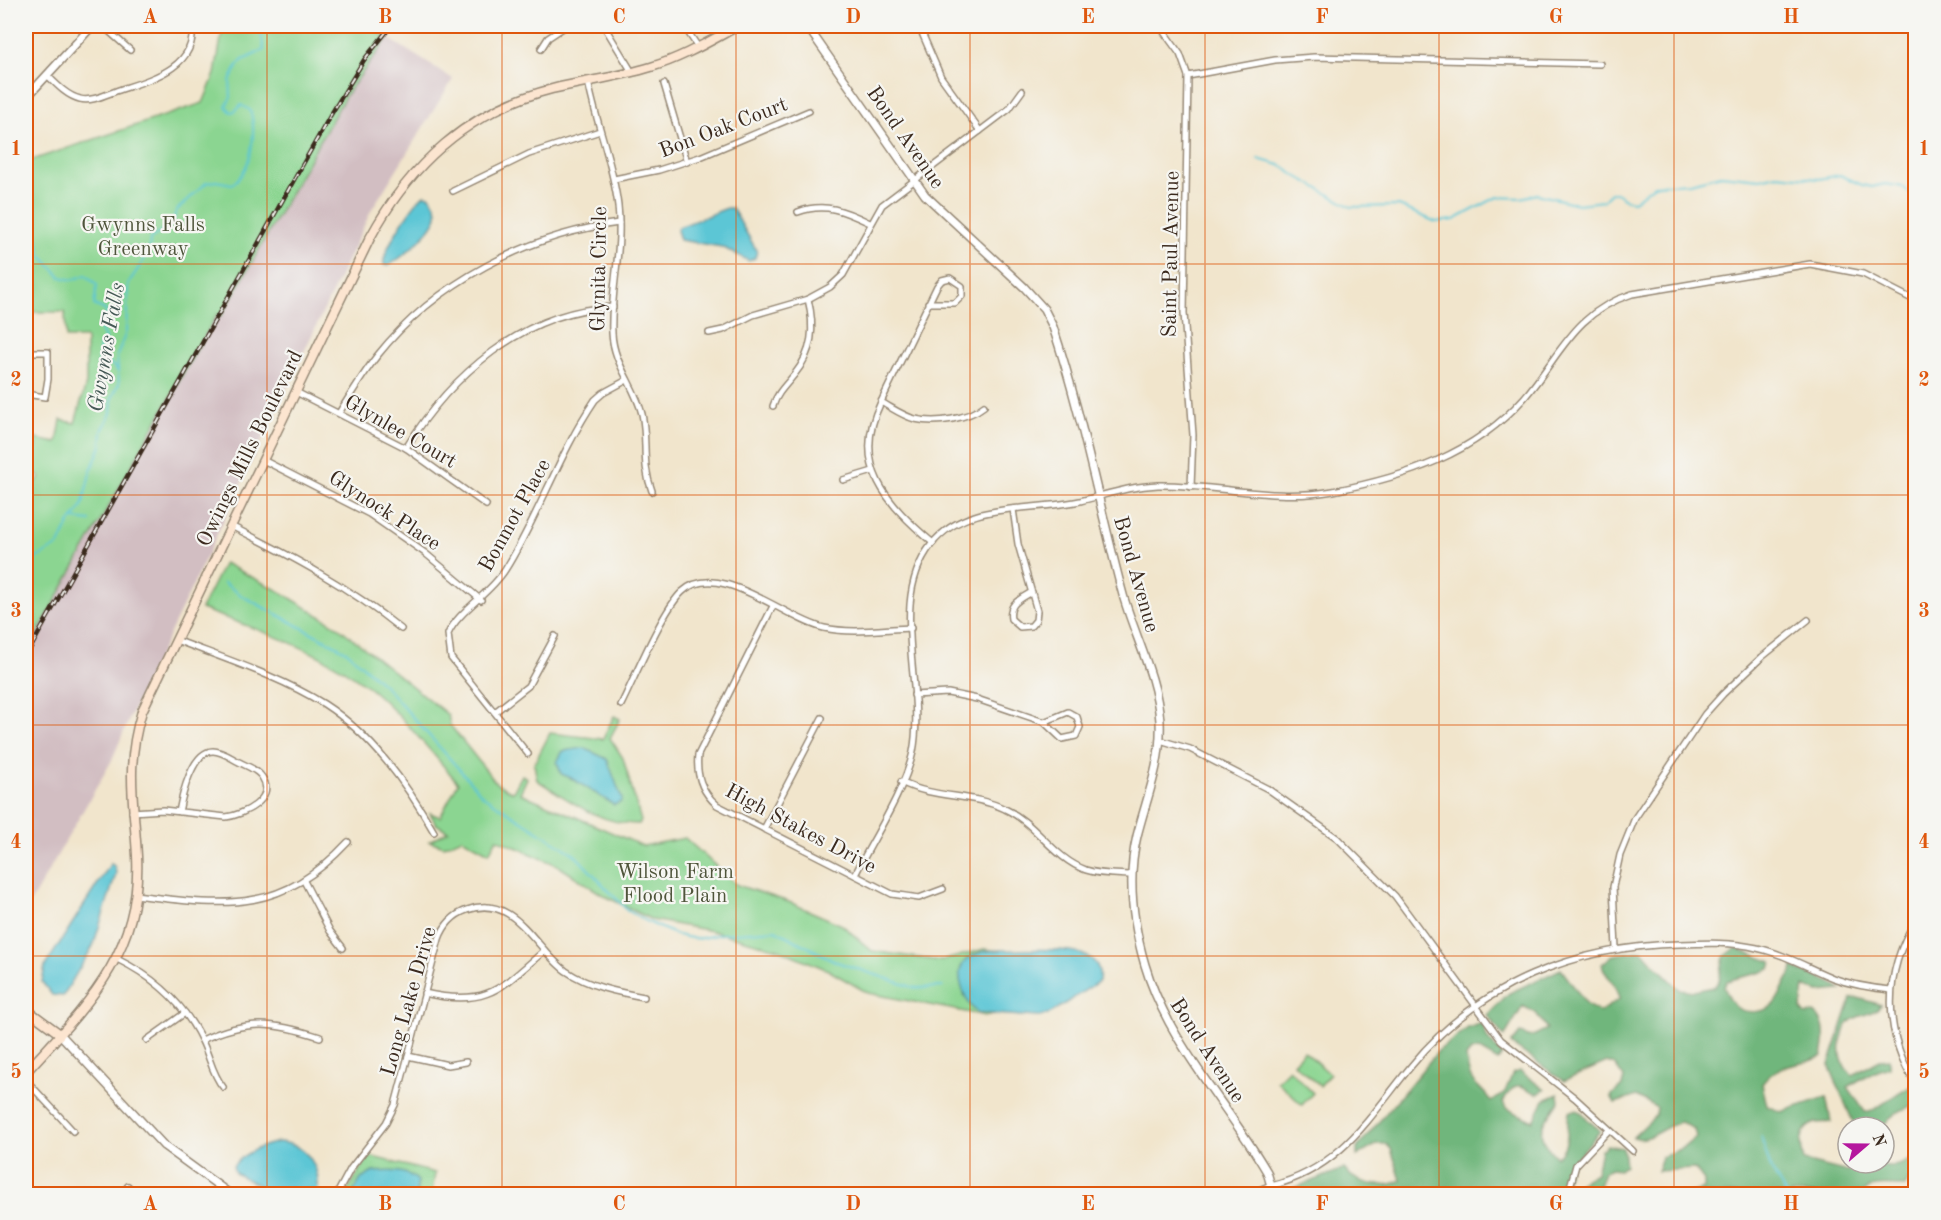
<svg xmlns="http://www.w3.org/2000/svg" width="1941" height="1220" viewBox="0 0 1941 1220" font-family="'Old Standard TT',serif">
  <style>
    .industrial { fill: #d2bec2 }
    .green { fill: #8bd591; stroke: #638058; stroke-width: 1.5 }
    .forest { fill: #70b67b; stroke: #56704c; stroke-width: 1.5 }
    .water { fill: #5bc6d5; stroke: #4b787a; stroke-width: 1.5 }
    .lines { fill: none; stroke-linecap: round; stroke-linejoin: round }
    .stream { stroke: #5bc6d5; stroke-width: 2 }
    .minor-casing { stroke: #968875; stroke-width: 8 }
    .tertiary-casing { stroke: #968875; stroke-width: 10 }
    .secondary-casing { stroke: #968875; stroke-width: 11 }
    .minor { stroke: #fff; stroke-width: 5 }
    .tertiary { stroke: #fff; stroke-width: 7 }
    .secondary { stroke: #fce5d0; stroke-width: 8 }
    .rail-casing { stroke: #3b2a1e; stroke-width: 4.5 }
    .rail { stroke: #f6f6f2; stroke-width: 2; stroke-dasharray: 7; stroke-linecap: butt }
    .grid { fill: none; stroke: #df570d; stroke-width: 1.5; stroke-opacity: 0.55 }
    .labels { text-anchor: middle; stroke-width: 4.5; stroke-linejoin: round; paint-order: stroke }
    .street-label { font-size: 21px; fill: #3b2a1e; stroke: #f6f6f2 }
    .park-label { font-size: 21px; fill: #4f553b; stroke: #f6f6f2 }
    .water-label { font-size: 22px; font-style: italic; fill: #455955; stroke: #f6f6f2 }
    .neatline { fill: none; stroke: #df570d; stroke-width: 2 }
    .grid-label { font-size: 20px; text-anchor: middle; font-weight: bold; fill: #df570d }
  </style>
  <rect width="100%" height="100%" fill="#f6f6f2"/>
  <filter id="ink" filterUnits="userSpaceOnUse"><feTurbulence type="fractalNoise" baseFrequency=".0167" numOctaves="2"/><feDisplacementMap in="SourceGraphic" scale="12" xChannelSelector="R" yChannelSelector="G"/><feConvolveMatrix kernelMatrix="1 2 1 2 8 2 1 2 1" color-interpolation-filters="sRGB"/></filter>
  <filter id="wash" filterUnits="userSpaceOnUse"><feTurbulence type="fractalNoise" baseFrequency=".008" numOctaves="4" result="noise"/><feDisplacementMap in="SourceGraphic" scale="24" xChannelSelector="R" yChannelSelector="G"/><feGaussianBlur stdDeviation="1.35" result="paint"/><feColorMatrix in="noise" values="0 0 0 0 0 0 0 0 0 0 0 0 0 0 0 0 0 1.4 0 .05"/><feComposite in="paint" operator="in"/></filter>
  <g filter="url(#wash)">
    <rect width="100%" height="100%" fill="#f1e5cc"/>
    <polygon class="industrial" points="388,38 453,79 372,209 130,717 111,762 26,910 26,653 217,314 222,316 355,80"/>
    <g class="green">
      <polygon points="223,26 379,26 376,31 388,38 346,95 221,317 217,314 26,653 26,494 40,477 26,465 26,459 37,446 30,438 57,443 61,420 75,423 86,384 86,338 66,338 65,312 26,312 31,303 26,299 26,162 203,103 215,74"/>
      <path d="M224 563 279 591 337 626 448 715 450 725 497 784 513 792 522 775 527 778 520 793 643 846 685 838 737 885 789 902 842 925 872 951 941 961 984 949 1015 953 1023 1009 986 1016 868 993 828 970 778 949 712 931 652 920 603 895 557 865 497 839 489 853 462 838 444 846 429 841 448 831 436 824 430 813 440 817 458 783C433 754 409 724 381 698 334 654 261 631 201 609Z"/>
      <path d="M614 716 620 719 610 738 623 758 641 821 639 824C600 825 569 800 537 780L534 764 550 733 603 739Z"/>
      <polygon points="1304,1051 1330,1074 1320,1086 1293,1063"/>
      <polygon points="1289,1069 1313,1093 1302,1105 1277,1081"/>
      <polygon points="369,1156 435,1173 432,1194 345,1194"/>
    </g>
    <g class="forest">
      <path d="M1736 948 1772 962 1770 969C1757 975 1741 976 1727 981L1724 987C1727 994 1731 1003 1736 1007 1745 1014 1765 1013 1773 1005 1782 996 1783 982 1792 973L1793 967C1808 976 1829 978 1841 990L1819 992 1804 986 1801 1009 1806 1015 1814 1013C1827 1021 1825 1042 1822 1056 1798 1069 1781 1059 1762 1084L1767 1106 1781 1112 1826 1097 1831 1122C1826 1123 1821 1122 1816 1123 1798 1127 1800 1148 1804 1161L1848 1172 1862 1163C1881 1163 1898 1174 1915 1154V1170L1905 1186C1890 1187 1873 1181 1863 1194H1687L1704 1189V1181L1695 1169 1657 1171 1662 1157 1684 1147 1696 1137 1694 1129 1681 1122C1664 1125 1649 1144 1633 1137L1656 1115 1657 1108 1637 1096 1615 1103 1611 1096 1622 1086 1624 1078 1615 1065 1607 1062 1564 1081 1511 1044 1520 1033 1531 1037 1547 1029 1536 1013 1523 1006 1504 1037 1487 1015 1509 993 1561 969 1588 1006 1600 1012 1620 999C1618 984 1605 978 1602 964L1613 955 1642 951 1679 989 1694 991 1714 987 1719 981 1724 957Z"/>
      <path d="M1858 998 1881 1005C1872 1016 1862 1013 1852 1020 1837 1032 1836 1065 1853 1075L1880 1060 1889 1059V1067L1867 1075 1848 1087 1865 1112H1870L1911 1086 1915 1093V1104L1900 1111 1880 1127H1855L1829 1065 1851 999Z"/>
      <path d="M1483 1023 1487 1038 1502 1055 1498 1061 1478 1049 1471 1051 1466 1057C1470 1088 1476 1080 1491 1101L1504 1094 1513 1073 1520 1071 1545 1090 1538 1094C1518 1086 1518 1077 1503 1102L1506 1108 1533 1121 1544 1100 1558 1094 1559 1101C1542 1129 1531 1130 1556 1157 1571 1147 1566 1128 1569 1112L1577 1109 1600 1131 1569 1167 1564 1194H1277L1344 1169C1356 1184 1384 1190 1401 1180L1391 1149 1386 1144H1378L1357 1156V1148L1438 1051 1468 1028Z"/>
      <polygon points="1607,1145 1623,1148 1625,1165 1619,1170 1611,1169 1604,1172 1599,1186 1604,1194 1573,1194 1574,1186 1596,1173 1601,1150"/>
    </g>
    <g class="water">
      <path d="M424 195 430 196C433 201 438 208 437 214 437 229 400 259 388 266L384 265C381 252 413 204 424 195Z"/>
      <polygon points="727,208 732,208 757,251 755,258 749,261 722,247 680,240 677,230 679,227"/>
      <polygon points="584,748 607,759 622,799 621,802 614,805 571,778 561,774 557,762 563,751"/>
      <polygon points="111,863 115,867 116,874 93,946 63,996 52,995 42,982 45,966"/>
      <path d="M1002 950C1028 952 1106 938 1099 981L1051 1013 1038 1017 978 1013C966 1004 952 974 965 961 974 952 990 950 1002 950Z"/>
      <path d="M278 1142C307 1144 322 1167 317 1194H275L235 1173 233 1166C244 1152 261 1146 278 1142Z"/>
      <path d="M373 1172C389 1171 406 1169 418 1181L416 1194H352L361 1179Z"/>
    </g>
    <g class="lines">
      <g class="stream">
        <polyline points="256,26 261,33"/>
        <polyline points="1258,159 1283,166 1291,173 1351,207 1399,206 1436,222 1454,220 1497,197 1521,198 1537,194 1578,204 1603,201 1611,193 1616,193 1627,200 1634,201 1654,185 1690,183 1721,175 1760,179 1777,175 1819,179 1840,175 1862,185 1872,187 1885,184 1903,187 1916,199"/>
        <polyline points="26,236 38,241 40,254 61,277 72,280 86,275 97,285 94,305 105,310 107,315 100,327 105,339 100,346 98,366 110,363 117,370"/>
        <polyline points="73,519 90,521"/>
        <path d="M26 574 31 570 35 559 59 545 69 524 82 507 90 473 101 446 102 431 111 413 112 398 119 384 117 356 126 332 128 284 149 252 150 239 172 224 176 211 206 183 216 181 232 184C252 171 257 130 250 110L241 105 235 111 231 112 226 106 231 97 230 81 238 65 243 60 264 50 261 33 264 26"/>
        <polyline points="224,583 242,596 346,651 385,686 483,796 574,854 627,910 648,922 677,935 696,939 722,934 775,930 837,962 915,988 943,987"/>
        <polyline points="1761,1137 1771,1169 1786,1194"/>
      </g>
    </g>
  </g>
  <g filter="url(#ink)">
    <g class="lines">
      <defs>
        <g id="minor">
          <polyline points="103,26 130,50"/>
          <polyline points="604,26 632,72"/>
          <polyline points="684,26 698,47"/>
          <polyline points="919,26 941,77 980,131"/>
          <polyline points="1161,28 1180,54 1188,76 1184,313 1193,435 1191,487"/>
          <polyline points="814,37 819,26"/>
          <polyline points="541,49 548,38 566,26"/>
          <path d="M47 75C56 84 67 96 80 99 91 102 105 95 116 91 148 80 197 69 192 26"/>
          <polyline points="1188,76 1275,60 1314,57 1600,64"/>
          <path d="M588 81C596 123 613 163 618 206 623 250 610 290 612 333 613 363 635 386 642 414 648 441 641 463 652 491"/>
          <polyline points="664,84 687,162"/>
          <polyline points="614,179 659,170 700,157 809,111"/>
          <polyline points="453,191 529,154 600,131"/>
          <path d="M798 212C825 202 845 211 870 223"/>
          <path d="M928 303H955L962 296V286L950 278 942 280 937 286 881 402C850 465 887 504 933 543"/>
          <polyline points="709,333 723,330 753,315 808,299 830,287 843,275 882,205 1009,109 1022,91"/>
          <polyline points="26,352 48,352 48,379 45,397 26,394"/>
          <polyline points="296,392 406,448 486,505"/>
          <path d="M881 402C892 408 903 416 915 419 936 424 968 419 984 406"/>
          <path d="M773 406C777 393 785 386 794 375 813 352 815 327 808 299"/>
          <path d="M339 413C351 394 363 374 377 356 435 283 528 234 619 223"/>
          <path d="M406 448C450 376 524 310 613 307"/>
          <polyline points="263,460 369,514 425,553 481,600"/>
          <polyline points="843,480 873,471"/>
          <path d="M1013 509 1018 544 1037 611 1036 620 1031 626 1020 627 1011 619C1008 604 1020 599 1032 592"/>
          <path d="M231 526C291 556 348 586 401 629"/>
          <path d="M773 606 698 755C696 775 701 791 717 805L892 894 919 898 943 889"/>
          <path d="M176 640C225 659 279 676 324 704 372 735 406 783 434 832"/>
          <polyline points="914,695 948,693 977,699 1044,722 1062,739 1076,736 1080,727 1077,717 1068,712 1044,722"/>
          <path d="M621 705C635 677 662 611 682 592 719 558 784 619 824 628 852 634 883 629 911 628"/>
          <polyline points="495,712 528,686 555,636"/>
          <polyline points="1160,740 1190,749 1268,789 1337,838 1395,896 1501,1040 1575,1098 1633,1151"/>
          <path d="M528 754 451 658 448 634C458 611 490 594 505 570 539 516 559 453 595 400L603 393 627 380"/>
          <path d="M901 782C934 799 972 793 1005 809 1036 823 1053 858 1086 870 1101 875 1117 874 1132 875"/>
          <path d="M132 812 163 810 226 817C243 815 277 799 262 777 257 769 246 766 239 762 231 758 222 751 213 751 192 751 182 796 179 812"/>
          <polyline points="764,829 822,718"/>
          <path d="M855 875C873 839 905 790 913 752 926 687 887 602 931 545 966 500 1030 512 1080 501 1106 495 1130 486 1158 485 1217 484 1274 502 1333 491 1405 477 1474 455 1524 398 1561 355 1573 313 1632 294L1810 264 1863 274 1916 301"/>
          <polyline points="304,881 330,931 343,948"/>
          <path d="M136 895C226 906 280 915 348 842"/>
          <path d="M1916 920C1883 973 1883 1032 1916 1085"/>
          <polyline points="1616,948 1613,887 1620,855 1635,818 1705,714 1723,694 1762,657 1808,620"/>
          <path d="M117 959C154 977 184 1003 202 1041 210 1057 212 1074 223 1087"/>
          <path d="M424 993C487 1007 499 990 544 951"/>
          <polyline points="147,1040 185,1013"/>
          <path d="M202 1040C247 1019 274 1022 320 1037"/>
          <polyline points="408,1056 448,1065 466,1062"/>
          <polyline points="26,1080 73,1131"/>
          <path d="M1271 1186C1341 1169 1370 1116 1412 1065 1479 983 1577 946 1680 944 1706 943 1732 942 1757 948 1785 954 1808 968 1833 978 1852 985 1871 988 1891 990"/>
          <polyline points="122,1194 128,1186"/>
          <path d="M337 1194 351 1168 386 1123 395 1105 439 939C444 925 453 915 467 910 515 893 534 948 566 971 590 987 617 992 644 997"/>
          <polyline points="1568,1194 1576,1165 1609,1130"/>
        </g>
        <g id="tertiary">
          <path d="M807 26 925 195 1024 287 1044 309 1053 327C1082 414 1099 506 1123 595 1135 637 1157 677 1160 721 1162 763 1147 796 1137 836 1127 878 1133 924 1145 965 1168 1043 1227 1103 1267 1172L1271 1186 1252 1194"/>
          <polyline points="26,98 92,26"/>
          <polyline points="60,1034 164,1146 230,1194"/>
        </g>
        <g id="secondary">
          <polyline points="26,1009 60,1034"/>
          <path d="M26 1072C86 1006 142 953 137 856 134 801 125 766 142 711L370 238C410 164 470 110 552 89 585 81 619 77 651 67 682 58 710 41 738 26"/>
        </g>
      </defs>
      <use href="#minor" class="minor-casing"/>
      <use href="#tertiary" class="tertiary-casing"/>
      <use href="#secondary" class="secondary-casing"/>
      <use href="#minor" class="minor"/>
      <use href="#tertiary" class="tertiary"/>
      <use href="#secondary" class="secondary"/>
      <defs>
        <polyline id="rail" points="26,656 330,116 364,60 391,26"/>
      </defs>
      <use href="#rail" class="rail-casing"/>
      <use href="#rail" class="rail"/>
    </g>
  </g>
  <path class="grid" d="M267 26V1194M502 26V1194M736 26V1194M970 26V1194M1205 26V1194M1439 26V1194M1674 26V1194M26 264H1916M26 495H1916M26 725H1916M26 956H1916"/>
  <g class="labels">
    <g class="street-label">
      <text transform="translate(723 127) rotate(-21)" y="7">Bon Oak Court</text>
      <text transform="translate(906 137) rotate(55)" y="7">Bond Avenue</text>
      <text transform="translate(1170 254) rotate(-89)" y="7">Saint Paul Avenue</text>
      <text transform="translate(598 269) rotate(-89)" y="7">Glynita Circle</text>
      <text transform="translate(401 431) rotate(30)" y="7">Glynlee Court</text>
      <text transform="translate(249 448) rotate(-64)" y="7">Owings Mills Boulevard</text>
      <text transform="translate(385 510) rotate(33)" y="7">Glynock Place</text>
      <text transform="translate(514 515) rotate(-61)" y="7">Bonmot Place</text>
      <text transform="translate(1137 574) rotate(74)" y="7">Bond Avenue</text>
      <text transform="translate(801 828) rotate(28)" y="7">High Stakes Drive</text>
      <text transform="translate(408 1001) rotate(-74)" y="7">Long Lake Drive</text>
      <text transform="translate(1208 1050) rotate(57)" y="7">Bond Avenue</text>
    </g>
    <g class="park-label">
      <text x="143" y="231">Gwynns Falls<tspan x="143" dy="24">Greenway</tspan></text>
      <text x="675" y="878">Wilson Farm<tspan x="675" dy="24">Flood Plain</tspan></text>
    </g>
    <g class="water-label">
      <text transform="translate(105 347) rotate(-80)" y="8">Gwynns Falls</text>
    </g>
  </g>
  <rect width="1941" height="1220" fill="none" stroke="#f6f6f2" stroke-width="66"/>
  <g transform="translate(1866 1145) rotate(70)"><circle r="28" fill="#f6f6f2" stroke="#aba49d" stroke-width="1.5"/>
  <path d="M0-4.5L10 22L0 15L-10 22Z" fill="#b5179e"/>
  <text y="-9" font-size="16" font-weight="bold" text-anchor="middle" fill="#3b2a1e">N</text>
  </g>
  <rect x="33" y="33" width="1875" height="1154" class="neatline"/>
  <g class="grid-label">
    <text x="150" y="23">A</text>
    <text x="385" y="23">B</text>
    <text x="619" y="23">C</text>
    <text x="853" y="23">D</text>
    <text x="1088" y="23">E</text>
    <text x="1322" y="23">F</text>
    <text x="1556" y="23">G</text>
    <text x="1791" y="23">H</text>
    <text x="16" y="155">1</text>
    <text x="1924" y="155">1</text>
    <text x="16" y="386">2</text>
    <text x="1924" y="386">2</text>
    <text x="16" y="617">3</text>
    <text x="1924" y="617">3</text>
    <text x="16" y="848">4</text>
    <text x="1924" y="848">4</text>
    <text x="16" y="1078">5</text>
    <text x="1924" y="1078">5</text>
    <text x="150" y="1210">A</text>
    <text x="385" y="1210">B</text>
    <text x="619" y="1210">C</text>
    <text x="853" y="1210">D</text>
    <text x="1088" y="1210">E</text>
    <text x="1322" y="1210">F</text>
    <text x="1556" y="1210">G</text>
    <text x="1791" y="1210">H</text>
  </g>
</svg>
